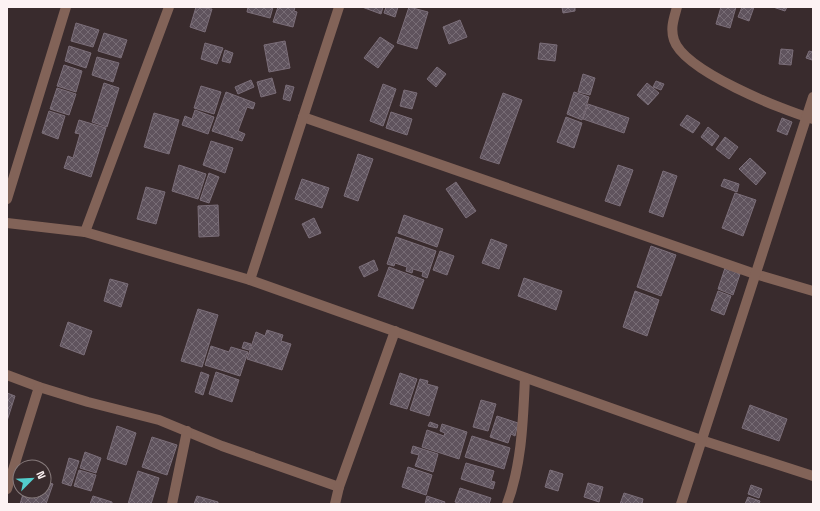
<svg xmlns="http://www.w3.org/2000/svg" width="820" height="511" viewBox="0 0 820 511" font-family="'Space Grotesk',sans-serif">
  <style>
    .building { fill: url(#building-cross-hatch); stroke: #7b6e79 }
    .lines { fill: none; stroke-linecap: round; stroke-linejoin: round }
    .street { stroke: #826358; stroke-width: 10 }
  </style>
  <defs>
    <pattern id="building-cross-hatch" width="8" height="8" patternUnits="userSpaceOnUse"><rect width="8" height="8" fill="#5f535d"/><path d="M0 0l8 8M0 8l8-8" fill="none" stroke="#776c75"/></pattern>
  </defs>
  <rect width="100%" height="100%" fill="#392b2d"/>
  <g class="building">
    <polygon points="196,7 212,9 205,32 190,27"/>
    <polygon points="248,7 273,7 270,18 247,12"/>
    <polygon points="278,7 295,7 294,11 297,12 293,27 273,22"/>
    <polygon points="362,7 383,7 381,14"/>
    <polygon points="386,7 398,7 395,17 384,13"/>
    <polygon points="409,7 428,12 417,49 397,43"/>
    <polygon points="562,7 575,7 575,11 563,13"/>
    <polygon points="721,7 736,7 730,28 716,24"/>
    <polygon points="742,7 754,7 749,21 738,17"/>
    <polygon points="773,7 787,7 785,11"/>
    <polygon points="460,20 467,37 449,44 443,27"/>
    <polygon points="76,23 99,30 93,47 71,41"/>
    <polygon points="104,33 127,40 121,58 98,51"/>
    <polygon points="380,37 394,46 378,68 364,58"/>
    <polygon points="285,41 290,68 269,72 264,45"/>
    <polygon points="205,43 223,48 217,64 201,59"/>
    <polygon points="540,43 557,45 555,61 538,59"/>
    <polygon points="69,46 91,53 86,68 65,61"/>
    <polygon points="781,49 793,50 791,65 779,64"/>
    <polygon points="225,50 233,53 230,63 222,61"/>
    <polygon points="809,51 813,52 812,60 806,58"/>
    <polygon points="97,57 119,63 113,82 92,75"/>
    <polygon points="64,65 82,71 76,92 57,86"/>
    <polygon points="437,67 446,74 436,87 427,79"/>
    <polygon points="583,74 595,78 590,95 578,92"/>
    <polygon points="272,78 276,93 261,97 257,82"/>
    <polygon points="251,80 254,87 238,94 235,87"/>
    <polygon points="656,81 664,84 661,90 653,87"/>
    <polygon points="104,83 119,88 107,127 92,122"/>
    <polygon points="647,83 659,93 648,105 637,95"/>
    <polygon points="383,84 396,89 383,126 370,121"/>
    <polygon points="286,85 294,87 290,101 283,99"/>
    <polygon points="201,86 221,92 214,114 194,108"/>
    <polygon points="57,88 76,94 69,115 50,109"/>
    <polygon points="404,90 417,93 412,109 400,106"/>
    <polygon points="226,92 255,103 253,109 247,107 238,131 245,134 242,141 212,131"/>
    <polygon points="574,92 589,97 582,120 567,114"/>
    <polygon points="503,93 522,100 499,164 480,158"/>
    <polygon points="588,104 629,118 624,133 583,119"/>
    <polygon points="195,110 214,117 208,134 182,125 185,116 192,119"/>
    <polygon points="49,111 65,116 58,139 42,133"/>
    <polygon points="391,112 412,119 407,135 386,128"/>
    <polygon points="154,113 179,120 169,154 144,147"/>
    <polygon points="687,115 700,123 693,133 680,125"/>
    <polygon points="566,117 582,123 574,148 557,142"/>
    <polygon points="782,118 792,122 787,135 777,131"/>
    <polygon points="79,120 106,128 91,177 64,168 68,156 73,158 80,134 75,133"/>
    <polygon points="708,127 719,136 712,146 701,137"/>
    <polygon points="725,137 738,147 729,159 716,149"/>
    <polygon points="211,141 233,148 225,173 203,165"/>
    <polygon points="358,154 373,159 358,201 344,196"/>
    <polygon points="750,158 766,173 756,185 739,169"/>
    <polygon points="179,165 206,174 198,199 172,191"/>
    <polygon points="618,165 633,170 620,206 605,201"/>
    <polygon points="663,171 677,176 663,217 649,212"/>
    <polygon points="209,173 219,177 209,203 200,200"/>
    <polygon points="302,179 329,188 322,208 295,199"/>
    <polygon points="724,179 739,184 737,192 721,186"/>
    <polygon points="456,182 476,211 466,218 446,189"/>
    <polygon points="146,187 165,192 156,224 137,219"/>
    <polygon points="735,193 756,200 743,236 722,228"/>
    <polygon points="218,205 219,236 199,237 198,206"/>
    <polygon points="404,215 443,229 437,247 398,233"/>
    <polygon points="314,218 321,233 309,238 302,224"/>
    <polygon points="396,237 436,251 427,278 422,276 423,272 413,269 412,273 406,271 407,267 395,263 394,266 387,264"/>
    <polygon points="491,239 507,245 499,269 482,263"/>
    <polygon points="651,246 676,255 661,296 637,287"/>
    <polygon points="440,251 454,256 447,275 433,270"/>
    <polygon points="374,260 378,270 364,277 359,267"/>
    <polygon points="389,267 424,280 413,309 378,296"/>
    <polygon points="725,268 740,274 733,295 718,289"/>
    <polygon points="524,278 562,291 556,310 518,296"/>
    <polygon points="110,279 128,284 121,307 104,301"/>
    <polygon points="635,291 659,300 647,336 623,327"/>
    <polygon points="718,291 731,296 724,315 711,310"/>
    <polygon points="198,309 218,315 202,367 181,361"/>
    <polygon points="68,322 92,331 84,355 60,346"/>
    <polygon points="267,330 283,335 281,341 291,344 282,370 247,359 256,332 265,336"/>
    <polygon points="244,342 251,344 249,350 242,348"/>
    <polygon points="211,346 229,352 231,347 248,352 240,376 205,365"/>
    <polygon points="201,372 209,375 203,395 195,392"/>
    <polygon points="216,372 239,380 232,402 209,394"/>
    <polygon points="400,373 417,379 407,409 390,404"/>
    <polygon points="420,379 428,381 427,384 438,387 429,416 410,410"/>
    <polygon points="7,393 15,396 7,421"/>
    <polygon points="481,400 496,404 488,431 473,427"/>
    <polygon points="750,405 787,419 779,441 742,428"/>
    <polygon points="497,416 518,423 515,436 511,434 508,443 490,437"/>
    <polygon points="430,422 438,425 437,428 428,426"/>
    <polygon points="442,424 467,432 459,459 422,447 427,430 444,436 445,433 440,431"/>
    <polygon points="117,426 136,433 126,465 107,459"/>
    <polygon points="472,436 510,448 504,469 465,457"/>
    <polygon points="152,437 177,445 167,475 142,467"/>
    <polygon points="413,446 438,454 433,472 415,466 419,455 411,453"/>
    <polygon points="85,452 101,458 96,473 80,468"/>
    <polygon points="69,458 79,461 71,486 62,483"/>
    <polygon points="466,463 494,471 491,481 495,482 493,489 461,479"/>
    <polygon points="408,467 432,475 426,495 402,487"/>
    <polygon points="79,470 96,475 91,491 74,486"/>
    <polygon points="550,470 563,474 558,491 545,487"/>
    <polygon points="138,471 159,478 151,504 128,504"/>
    <polygon points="44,481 53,484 46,504 20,504 24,491 44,491"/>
    <polygon points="588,483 603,487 599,502 584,497"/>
    <polygon points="751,485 762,489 759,498 748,494"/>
    <polygon points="460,488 491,498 489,504 461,504 455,502"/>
    <polygon points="624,493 643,499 642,504 620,504"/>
    <polygon points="93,496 112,502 112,504 90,504"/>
    <polygon points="197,496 218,502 218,504 194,504"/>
    <polygon points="427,496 445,502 444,504 425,504"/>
    <polygon points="748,497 760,501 759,504 745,504"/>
  </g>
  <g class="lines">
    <g class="street">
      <path d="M677 7C674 18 670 28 674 40 684 71 782 110 813 119"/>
      <polyline points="303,117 755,274 813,291"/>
      <polyline points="7,199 66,7"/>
      <polyline points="7,223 85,232 250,280 701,440 813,476"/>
      <polyline points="85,232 169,7"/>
      <polyline points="250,280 339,7"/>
      <polyline points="7,375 39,387 88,402 159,420 222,446 339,487"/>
      <polyline points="7,489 39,387"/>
      <polyline points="172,504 187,431"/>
      <polyline points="335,504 339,487 395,331"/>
      <path d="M507 504C522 464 523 420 525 378"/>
      <polyline points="681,504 813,97"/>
    </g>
  </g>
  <rect width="820" height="511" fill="none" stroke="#fcf2f3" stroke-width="16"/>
  <g transform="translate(32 479) rotate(66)"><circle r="19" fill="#392b2d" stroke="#877b7c"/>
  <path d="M0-3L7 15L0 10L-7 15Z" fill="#52cdcc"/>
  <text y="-6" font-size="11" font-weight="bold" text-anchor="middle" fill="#fcf2f3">N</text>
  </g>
</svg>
